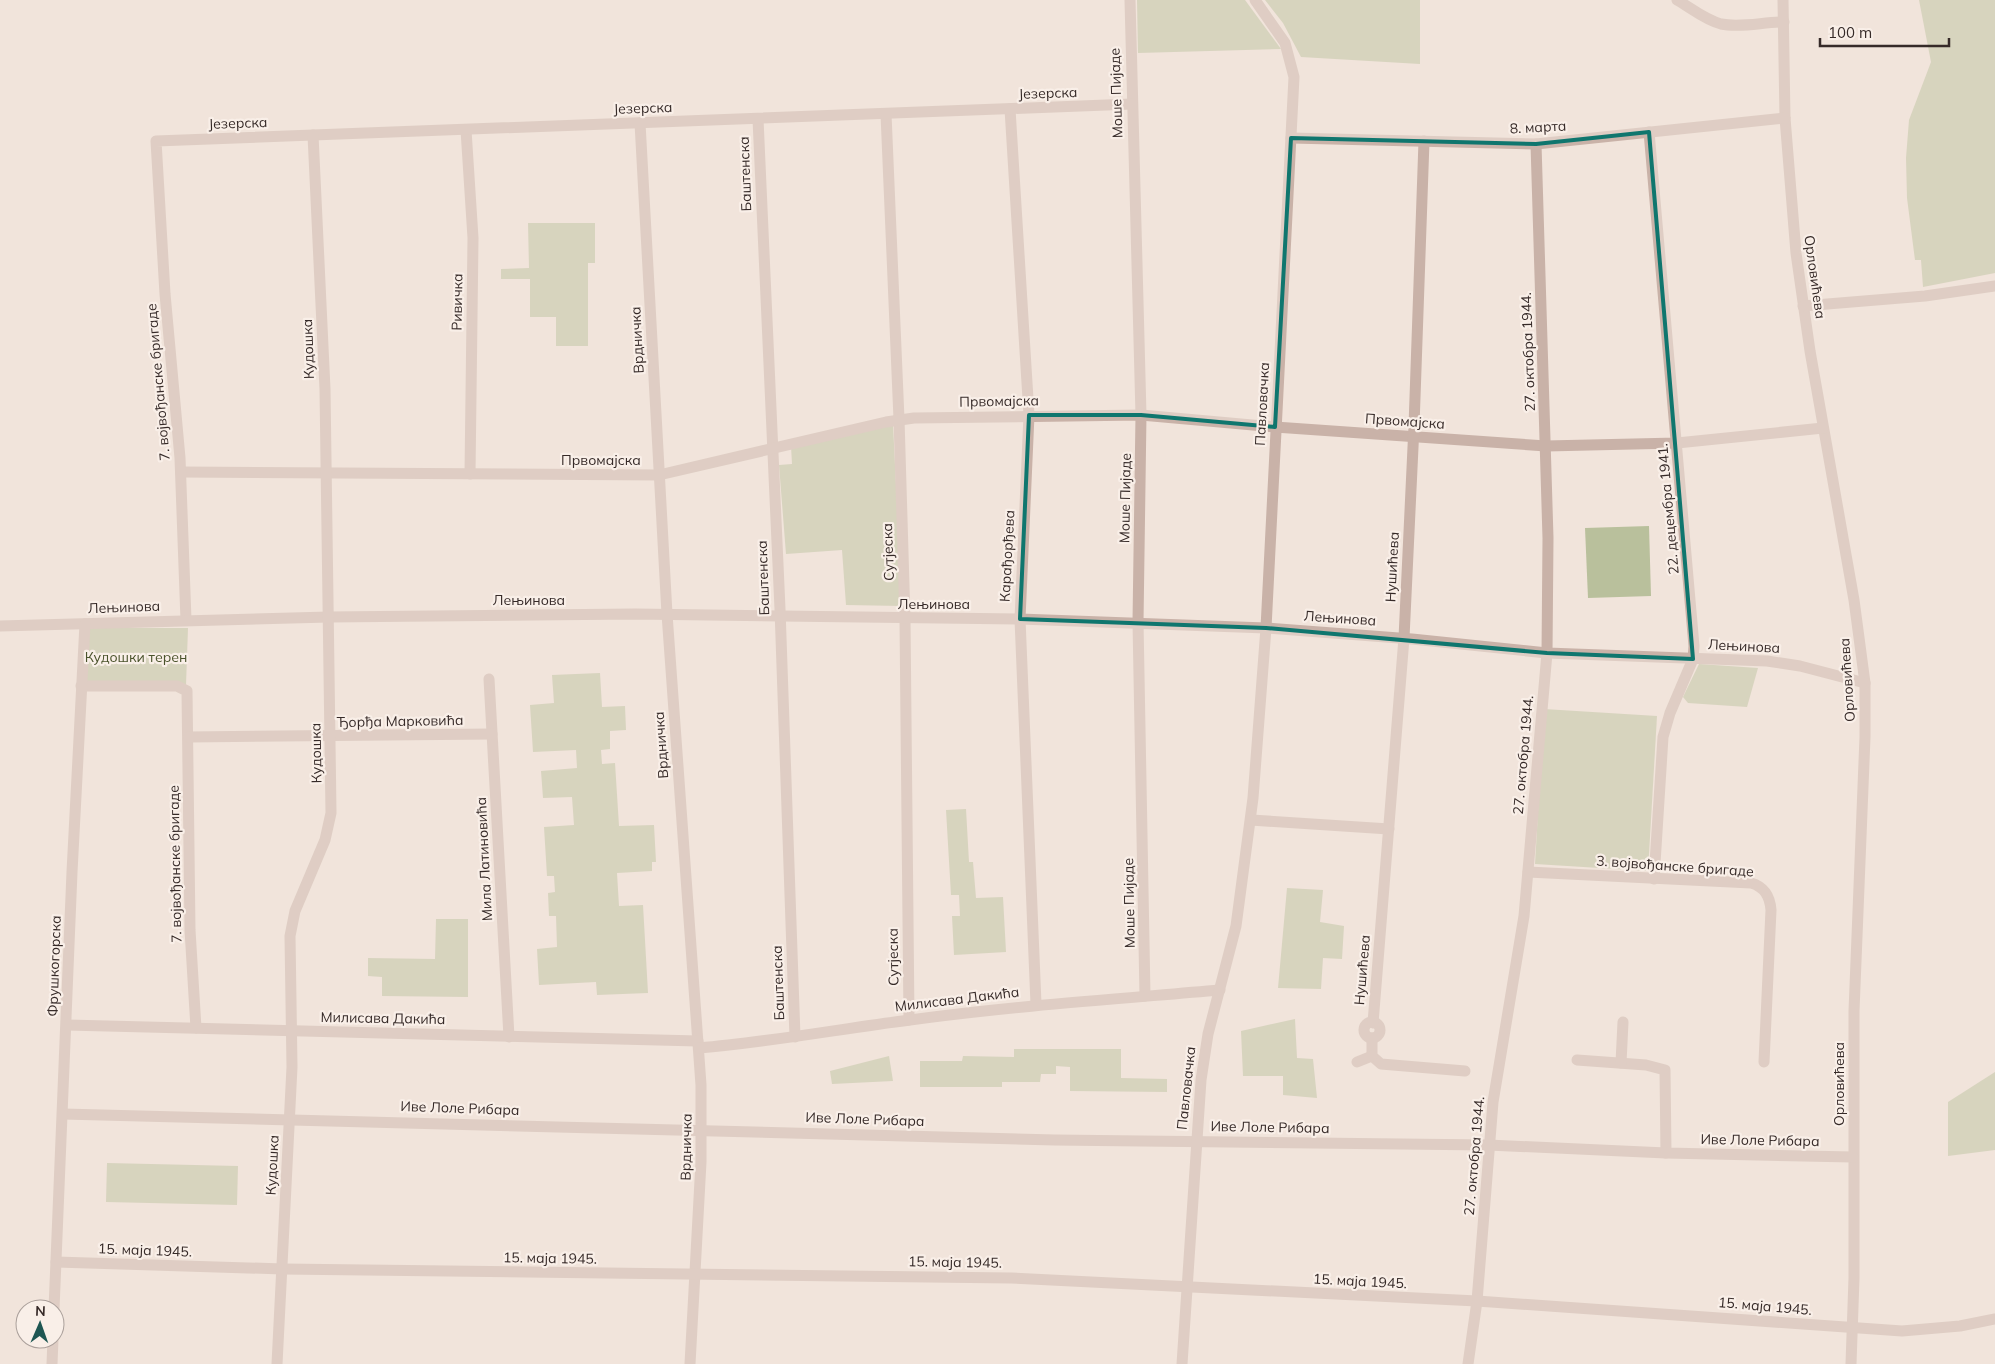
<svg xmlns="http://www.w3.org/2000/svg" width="1995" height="1364" viewBox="0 0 1995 1364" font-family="Mulish,sans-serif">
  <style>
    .green { fill: #b9c09c }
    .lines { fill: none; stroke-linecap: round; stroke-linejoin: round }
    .minor { stroke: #c9b2a8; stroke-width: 11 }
    .marked { fill: none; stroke: #0f766e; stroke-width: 4; stroke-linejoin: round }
    .labels { text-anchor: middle; stroke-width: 4.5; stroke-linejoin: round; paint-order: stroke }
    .street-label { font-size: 14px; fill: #362a28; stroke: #f9efe8 }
    .park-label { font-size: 14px; fill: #4a532c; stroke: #f9efe8 }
  </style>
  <rect width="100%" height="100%" fill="#f1e4db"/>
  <g class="green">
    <polygon points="1137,0 1245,0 1281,49 1138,53"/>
    <polygon points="1265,0 1420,0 1420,64 1301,57 1283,23"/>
    <polygon points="1919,0 1995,0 1995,273 1923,287 1921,260 1915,260 1907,198 1906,158 1909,120 1931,62"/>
    <polygon points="528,223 595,223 595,263 588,263 588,346 556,346 556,317 530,317 530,279 501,279 501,269 529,268"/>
    <polygon points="893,424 902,606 846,605 842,550 786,554 779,465 792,464 791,446"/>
    <polygon points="1649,526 1651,596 1588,598 1585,528"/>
    <polygon points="87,628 188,628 186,685 84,685"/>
    <polygon points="1699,664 1758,668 1747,707 1688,703 1683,697"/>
    <polygon points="600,673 602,707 625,706 626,730 610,731 610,749 601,750 602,764 615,763 619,826 654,825 656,862 652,862 652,871 617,873 619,906 643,905 648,993 597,995 596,982 539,985 537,949 557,947 556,916 549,916 548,893 555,892 554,876 547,876 544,827 574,825 572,797 543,798 541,771 577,768 576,750 533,752 530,705 554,703 552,675"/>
    <polygon points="1544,709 1657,716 1648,871 1535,864"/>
    <polygon points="966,809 969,862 973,862 976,898 1003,897 1006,952 954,955 952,916 960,916 959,895 951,895 946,810"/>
    <polygon points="1287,888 1323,890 1320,922 1344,926 1342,959 1323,958 1321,989 1278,988"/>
    <polygon points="436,919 468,919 468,997 382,996 382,977 368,976 368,958 435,959"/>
    <polygon points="1295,1019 1297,1058 1313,1059 1317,1098 1283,1095 1283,1076 1243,1076 1241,1031"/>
    <polygon points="1014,1049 1121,1049 1121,1078 1167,1079 1167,1092 1070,1091 1070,1067 1056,1066 1056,1074 1041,1074 1040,1082 1002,1082 1002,1087 920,1087 920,1061 962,1061 963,1056 1014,1057"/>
    <polygon points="889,1056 893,1081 832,1084 830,1071"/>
    <polygon points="1995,1072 1995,1150 1948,1156 1948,1102"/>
    <polygon points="107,1163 238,1166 237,1205 106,1202"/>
  </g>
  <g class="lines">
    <g class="minor">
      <polyline points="1130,0 1141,415 1138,622 1145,996"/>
      <path d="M1677 0C1691 8 1705 20 1721 24 1741 28 1763 22 1784 22"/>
      <polyline points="1783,0 1785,118 1796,253 1810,351 1854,600 1865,683 1865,737 1854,1011 1854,1278 1851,1364"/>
      <polyline points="1010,109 1029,415 1020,619 1036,1004"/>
      <polyline points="886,114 899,419 905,619 909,1020"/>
      <polyline points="758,119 780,609 795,1037"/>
      <polyline points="640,123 667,614 701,1085 701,1162 690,1364"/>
      <polyline points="466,130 473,238 470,474"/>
      <polyline points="1649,132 1694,646 1693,659 1670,713 1663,737 1654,879"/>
      <polyline points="1291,138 1536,144 1785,118"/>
      <polyline points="1803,306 1925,296 1995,286"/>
      <polyline points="181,472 659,475 886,422 914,418 1141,415 1275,427 1546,446 1677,443 1823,428"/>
      <polyline points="186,620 180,458 165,294 156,141 1132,104"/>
      <polyline points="0,626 329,617 635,614 1020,619 1266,628 1412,639 1547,653 1767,661 1800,666 1865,683"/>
      <polyline points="489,679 509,1037"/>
      <polyline points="81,686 177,686 187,691 190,930 196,1028"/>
      <polyline points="189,737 492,734"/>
      <polyline points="1251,820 1389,829"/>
      <path d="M1528 872 1751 883C1765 887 1770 897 1771 910L1764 1062"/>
      <circle cx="1372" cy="1030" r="8"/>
      <polyline points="1373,1023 1404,638 1414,426 1424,141"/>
      <polyline points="67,1025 698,1041"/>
      <polyline points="1372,1038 1372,1056 1381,1064 1465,1071"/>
      <path d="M699 1048C770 1042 839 1029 910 1020 1013 1006 1116 999 1220 990"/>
      <polyline points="1577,1060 1646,1065 1665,1070 1666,1153"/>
      <polyline points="1357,1062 1372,1056"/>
      <polyline points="1621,1063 1623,1022"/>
      <polyline points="63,1114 1055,1140 1488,1145 1666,1153 1853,1157"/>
      <polyline points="56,1262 283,1269 1011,1278 1477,1301 1902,1331 1960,1326 1995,1319"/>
      <polyline points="54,1309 72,872 85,624"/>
      <polyline points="52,1364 53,1339"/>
      <polyline points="277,1364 292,1067 290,936 295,911 325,840 331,813 325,389 313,135"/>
      <polyline points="1182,1364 1201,1080 1208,1034 1236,926 1253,798 1266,628 1294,77 1285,43 1255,0"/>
      <polyline points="1468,1364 1477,1301 1493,1102 1524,916 1547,653 1548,538 1536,144"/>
    </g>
  </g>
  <path d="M0 0H1995V1364H0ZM1649 132 1693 659 1547 653 1266 628 1020 619 1029 415H1141L1275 427 1291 138 1536 144Z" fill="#f1e4db" fill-opacity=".55" fill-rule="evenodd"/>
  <path class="marked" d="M1649 132 1693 659 1547 653 1266 628 1020 619 1029 415H1141L1275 427 1291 138 1536 144Z"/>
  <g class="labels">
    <g class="street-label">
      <text transform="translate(1048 93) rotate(-2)" y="5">Језерска</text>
      <text transform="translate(1116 93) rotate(-92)" y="5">Моше Пијаде</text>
      <text transform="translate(643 108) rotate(-2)" y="5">Језерска</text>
      <text transform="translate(238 123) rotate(-2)" y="5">Језерска</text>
      <text transform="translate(1538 127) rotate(-3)" y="5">8. марта</text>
      <text transform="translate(745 174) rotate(-92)" y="5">Баштенска</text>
      <text transform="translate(1815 277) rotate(82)" y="5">Орловићева</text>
      <text transform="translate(457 302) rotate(-89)" y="5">Ривичка</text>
      <text transform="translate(637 340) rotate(-93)" y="5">Врдничка</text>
      <text transform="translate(308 349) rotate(-92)" y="5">Кудошка</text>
      <text transform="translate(1528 352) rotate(-92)" y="5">27. октобра 1944.</text>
      <text transform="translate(158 382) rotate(-95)" y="5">7. војвођанске бригаде</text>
      <text transform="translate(999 401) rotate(-1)" y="5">Првомајска</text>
      <text transform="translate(1262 404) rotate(-87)" y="5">Павловачка</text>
      <text transform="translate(1405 421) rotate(4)" y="5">Првомајска</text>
      <text x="601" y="465">Првомајска</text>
      <text transform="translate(1125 498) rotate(-89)" y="5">Моше Пијаде</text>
      <text transform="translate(1668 509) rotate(-95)" y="5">22. децембра 1941.</text>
      <text transform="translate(888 552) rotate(-92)" y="5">Сутјеска</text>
      <text transform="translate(1007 556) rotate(-87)" y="5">Карађорђева</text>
      <text transform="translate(1392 567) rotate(-87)" y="5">Нушићева</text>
      <text transform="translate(763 578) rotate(-92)" y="5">Баштенска</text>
      <text x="529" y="605">Лењинова</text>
      <text x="934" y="609">Лењинова</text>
      <text transform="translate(124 607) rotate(-2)" y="5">Лењинова</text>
      <text transform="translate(1340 618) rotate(4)" y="5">Лењинова</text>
      <text transform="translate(1744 646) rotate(3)" y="5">Лењинова</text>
      <text transform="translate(1847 680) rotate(-94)" y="5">Орловићева</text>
      <text transform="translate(400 721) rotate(-1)" y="5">Ђорђа Марковића</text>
      <text transform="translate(661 745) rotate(-94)" y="5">Врдничка</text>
      <text transform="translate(316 753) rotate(-91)" y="5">Кудошка</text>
      <text transform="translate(1523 755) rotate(-85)" y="5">27. октобра 1944.</text>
      <text transform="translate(484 859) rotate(-93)" y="5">Мила Латиновића</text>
      <text transform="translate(175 864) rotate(-91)" y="5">7. војвођанске бригаде</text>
      <text transform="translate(1675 866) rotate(4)" y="5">3. војвођанске бригаде</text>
      <text transform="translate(1129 903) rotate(-91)" y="5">Моше Пијаде</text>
      <text transform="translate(893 957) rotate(-91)" y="5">Сутјеска</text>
      <text transform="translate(54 966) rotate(-88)" y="5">Фрушкогорска</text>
      <text transform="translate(1362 970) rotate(-85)" y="5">Нушићева</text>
      <text transform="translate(778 983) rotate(-92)" y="5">Баштенска</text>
      <text transform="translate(957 999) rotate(-7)" y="5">Милисава Дакића</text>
      <text transform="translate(383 1018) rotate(1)" y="5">Милисава Дакића</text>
      <text transform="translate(1839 1084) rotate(-90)" y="5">Орловићева</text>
      <text transform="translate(1186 1088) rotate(-84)" y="5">Павловачка</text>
      <text transform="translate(460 1108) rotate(2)" y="5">Иве Лоле Рибара</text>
      <text transform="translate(865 1119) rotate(2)" y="5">Иве Лоле Рибара</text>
      <text transform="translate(1270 1127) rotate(1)" y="5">Иве Лоле Рибара</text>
      <text transform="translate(1760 1140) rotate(1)" y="5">Иве Лоле Рибара</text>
      <text transform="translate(686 1147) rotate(-89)" y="5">Врдничка</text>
      <text transform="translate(1474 1156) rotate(-85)" y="5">27. октобра 1944.</text>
      <text transform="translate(272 1165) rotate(-87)" y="5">Кудошка</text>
      <text transform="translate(145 1250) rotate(2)" y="5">15. маја 1945.</text>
      <text transform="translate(550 1258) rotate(1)" y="5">15. маја 1945.</text>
      <text transform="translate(955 1262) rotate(1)" y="5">15. маја 1945.</text>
      <text transform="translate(1360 1281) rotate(3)" y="5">15. маја 1945.</text>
      <text transform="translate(1765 1306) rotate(5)" y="5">15. маја 1945.</text>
    </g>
    <g class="park-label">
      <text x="136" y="662">Кудошки терен</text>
    </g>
  </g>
  <g transform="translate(40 1324) rotate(2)"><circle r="24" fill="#f9efe8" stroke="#aba09b"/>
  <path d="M0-4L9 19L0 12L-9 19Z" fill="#1e5652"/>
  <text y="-8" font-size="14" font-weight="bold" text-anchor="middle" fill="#362a28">N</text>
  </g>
  <path d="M1820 38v8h129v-8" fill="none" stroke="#362a28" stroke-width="2.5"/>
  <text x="1828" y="38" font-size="15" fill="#362a28" stroke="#f9efe8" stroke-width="4" paint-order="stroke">100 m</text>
</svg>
